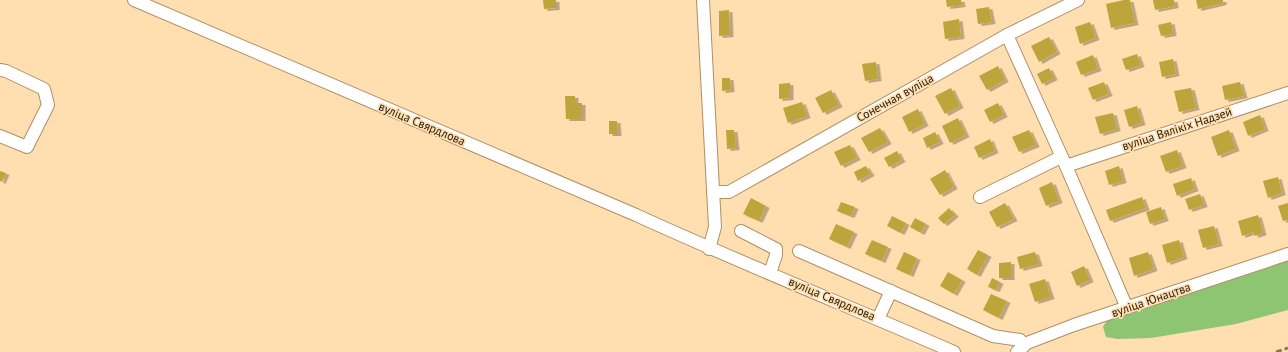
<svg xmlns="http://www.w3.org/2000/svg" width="1288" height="352" viewBox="0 0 1288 352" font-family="'PT Sans',sans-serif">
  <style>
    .forest { fill: #8ec572 }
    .building { fill: #bda53b; filter: url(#shadow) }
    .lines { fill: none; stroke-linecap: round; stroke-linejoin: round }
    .minor-casing { stroke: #ae8f64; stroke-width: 14 }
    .minor { stroke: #fff; stroke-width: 12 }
    .rail { stroke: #8d7859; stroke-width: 3; stroke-dasharray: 6 3; stroke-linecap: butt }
    .labels { text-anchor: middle; stroke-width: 3.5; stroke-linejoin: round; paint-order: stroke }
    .street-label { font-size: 12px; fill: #2d210f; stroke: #ffdeb0 }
  </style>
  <defs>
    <filter id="shadow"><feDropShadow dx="3.5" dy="2" stdDeviation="0" flood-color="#0004"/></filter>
  </defs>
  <rect width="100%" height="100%" fill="#ffdeb0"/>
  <polygon class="forest" points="1288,261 1288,310 1236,324 1151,338 1118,339 1106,337 1103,327 1107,320"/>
  <g class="building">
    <polygon points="543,0 556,0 556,8 544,9"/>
    <polygon points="946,0 961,0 962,5 947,7"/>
    <polygon points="1124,0 1130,0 1135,23 1111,28 1106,4"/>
    <polygon points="1153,0 1174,0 1175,6 1155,10"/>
    <polygon points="1196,0 1223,0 1223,3 1198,9"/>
    <polygon points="989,7 992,22 978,24 976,9"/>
    <polygon points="729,10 730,35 719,36 719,11"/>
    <polygon points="959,19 961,37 945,39 943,22"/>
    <polygon points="1090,22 1096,38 1080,44 1075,27"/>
    <polygon points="1171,22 1173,34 1161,36 1158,25"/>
    <polygon points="1049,37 1057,52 1039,62 1031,46"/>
    <polygon points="1137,54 1141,65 1126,70 1122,59"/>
    <polygon points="1093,55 1098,69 1081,75 1076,62"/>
    <polygon points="1173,59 1176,74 1162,77 1159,62"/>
    <polygon points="876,62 878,79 865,81 862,64"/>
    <polygon points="998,66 1005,80 987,90 979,76"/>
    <polygon points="1049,68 1054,78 1042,84 1037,74"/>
    <polygon points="722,78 730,78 731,90 722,91"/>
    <polygon points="1104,82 1109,94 1093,100 1088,88"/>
    <polygon points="1240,82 1244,96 1225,100 1222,86"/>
    <polygon points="790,83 790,98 779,99 779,84"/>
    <polygon points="951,88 960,106 945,114 935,96"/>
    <polygon points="1191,88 1196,108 1179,112 1174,91"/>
    <polygon points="831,90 839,105 823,113 815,98"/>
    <polygon points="565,96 575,96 575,103 582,103 582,119 566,119"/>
    <polygon points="802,102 807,116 788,123 783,108"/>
    <polygon points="998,103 1004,115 990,122 984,110"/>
    <polygon points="1137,106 1142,123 1129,127 1124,110"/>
    <polygon points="918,109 925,124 909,132 902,117"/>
    <polygon points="1113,113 1117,129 1100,134 1095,117"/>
    <polygon points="1260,115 1265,129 1248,136 1243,122"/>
    <polygon points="958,118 966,135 950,143 942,126"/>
    <polygon points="609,121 617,121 618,134 609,134"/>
    <polygon points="880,128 888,142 869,152 861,138"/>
    <polygon points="726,130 734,130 736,148 727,149"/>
    <polygon points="1029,130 1036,145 1019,152 1012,137"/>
    <polygon points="1229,130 1236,149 1218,156 1211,137"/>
    <polygon points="935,132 940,142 927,148 923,138"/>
    <polygon points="990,139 995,151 979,158 974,147"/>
    <polygon points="850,145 857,158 841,166 834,152"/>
    <polygon points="1177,150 1183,166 1166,172 1160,156"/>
    <polygon points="897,151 902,160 889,167 884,158"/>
    <polygon points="866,166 871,174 858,181 854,172"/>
    <polygon points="1119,166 1123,181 1109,185 1105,171"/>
    <polygon points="945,170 954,187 940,195 930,179"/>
    <polygon points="0,171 6,173 2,182 0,181"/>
    <polygon points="1278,177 1282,193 1268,198 1263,181"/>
    <polygon points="1191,178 1195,189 1177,196 1173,184"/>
    <polygon points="1052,182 1059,201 1046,206 1039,188"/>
    <polygon points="1200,194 1204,205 1189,210 1185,199"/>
    <polygon points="1142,197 1146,208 1110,221 1106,210"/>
    <polygon points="751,198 766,206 759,221 743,214"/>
    <polygon points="841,202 855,207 851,216 837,211"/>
    <polygon points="1005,203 1014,219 997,227 989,212"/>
    <polygon points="1288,203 1288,220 1283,221 1278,206"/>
    <polygon points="1161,207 1165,219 1150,224 1146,212"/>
    <polygon points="949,208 955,215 944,224 938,218"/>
    <polygon points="1258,215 1263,233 1255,236 1253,232 1242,236 1238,221"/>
    <polygon points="892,216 906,223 901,233 887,226"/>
    <polygon points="915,218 926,224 921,233 910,227"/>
    <polygon points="836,224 854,232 847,247 829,239"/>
    <polygon points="1214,226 1219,244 1203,248 1198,230"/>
    <polygon points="872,240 888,247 882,261 865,254"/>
    <polygon points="1179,240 1184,257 1167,263 1162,245"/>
    <polygon points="978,250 988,255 977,275 967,269"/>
    <polygon points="904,252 917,258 910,275 896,269"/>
    <polygon points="1035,252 1039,264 1020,269 1017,257"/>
    <polygon points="1148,252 1154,269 1134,276 1129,258"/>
    <polygon points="1011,262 1011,278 999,278 999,263"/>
    <polygon points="1084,266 1090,280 1077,286 1071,272"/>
    <polygon points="948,272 962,280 954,294 940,286"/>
    <polygon points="992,278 1000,282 996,290 988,287"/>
    <polygon points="1045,279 1051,297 1035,302 1029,284"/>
    <polygon points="991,294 1007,301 999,318 983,310"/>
  </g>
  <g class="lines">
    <defs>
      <g id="minor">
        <path d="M134 0 636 215C741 263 848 306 954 352"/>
        <polyline points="703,0 715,227 709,249"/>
        <polyline points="1007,35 1066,166 1127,308"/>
        <polyline points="0,70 6,71 44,89 48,105 27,147 0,136"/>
        <polyline points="1066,166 1288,93"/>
        <polyline points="713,192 729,192 1007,35 1078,0"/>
        <polyline points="980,197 1061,157"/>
        <polyline points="741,231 776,249 776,255 770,273"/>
        <polyline points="799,251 993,336 1020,340 1024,345"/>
        <polyline points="878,319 891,291"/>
        <polyline points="1017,352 1027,343 1074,325 1288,254"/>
      </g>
    </defs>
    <use href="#minor" class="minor-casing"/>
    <use href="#minor" class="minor"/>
    <polyline class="rail" points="1276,352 1288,348"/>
  </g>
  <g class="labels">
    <g class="street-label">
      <text transform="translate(895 98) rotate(-29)" y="4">Сонечная вуліца</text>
      <text transform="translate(422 124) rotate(23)" y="4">вуліца Свярдлова</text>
      <text transform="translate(1177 129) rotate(-18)" y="4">вуліца Вялікіх Надзей</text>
      <text transform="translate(832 299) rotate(23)" y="4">вуліца Свярдлова</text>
      <text transform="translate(1151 300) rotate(-19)" y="4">вуліца Юнацтва</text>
    </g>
  </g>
</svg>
